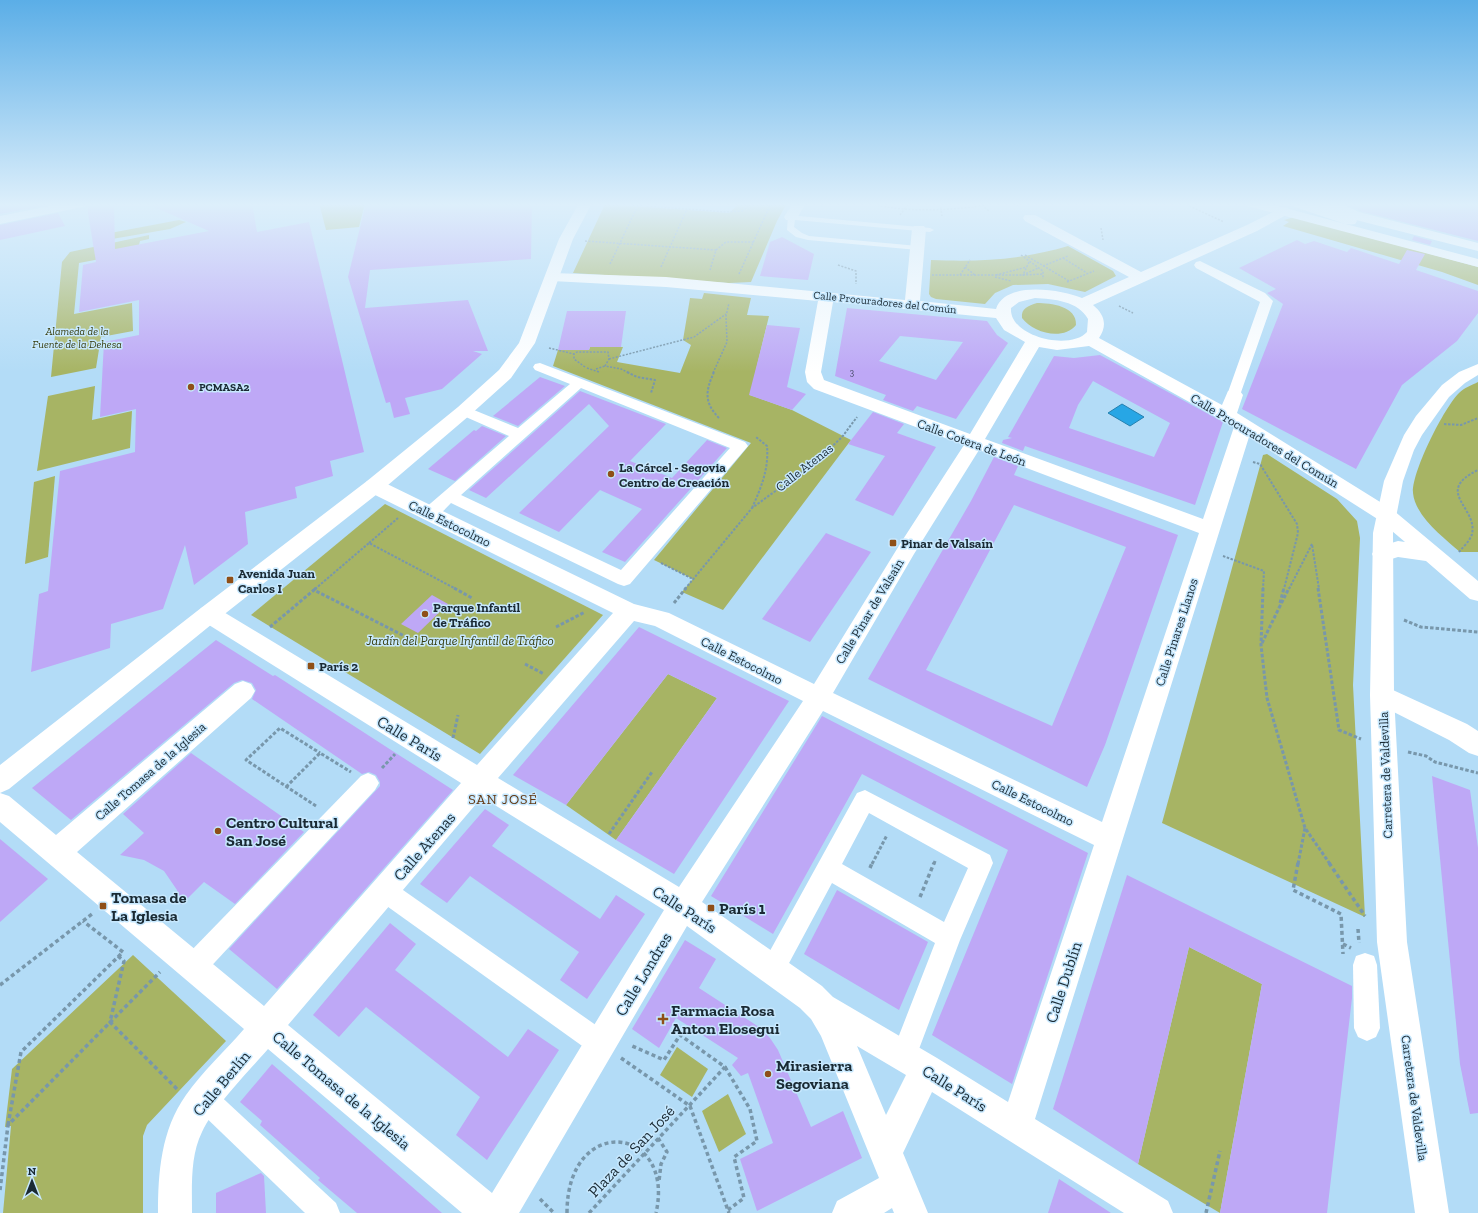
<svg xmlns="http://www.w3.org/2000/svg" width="1478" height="1213" viewBox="0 0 1478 1213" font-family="'Zilla Slab',serif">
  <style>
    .green { fill: #a7b464 }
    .water { fill: #27a6e5; stroke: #2381b0 }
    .building { fill: #bea8f6; fill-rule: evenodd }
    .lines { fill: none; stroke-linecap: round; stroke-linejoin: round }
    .path-far3 { stroke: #7897ab; stroke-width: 1.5; stroke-dasharray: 2 1.5; stroke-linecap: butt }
    .path-far2 { stroke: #7897ab; stroke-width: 2; stroke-dasharray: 2.5 1.5; stroke-linecap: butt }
    .path-far1 { stroke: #7897ab; stroke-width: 3; stroke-dasharray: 3.5 2; stroke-linecap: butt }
    .path { stroke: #7897ab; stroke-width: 3.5; stroke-dasharray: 4 3; stroke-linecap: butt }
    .service { fill: #fff; fill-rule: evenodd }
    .pedestrian { fill: #fff; fill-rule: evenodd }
    .minor { fill: #fff; fill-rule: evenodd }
    .tertiary { fill: #fff; fill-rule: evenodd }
    .secondary { fill: #fff; fill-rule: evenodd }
    .primary { fill: #fff; fill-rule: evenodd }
    .poi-dot { fill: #8f4f17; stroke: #c7e8fe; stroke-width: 1.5 }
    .labels { text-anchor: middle; stroke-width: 3; stroke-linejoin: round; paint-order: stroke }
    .far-number-label { font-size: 9px; fill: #434a64 }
    .far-street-label { font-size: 11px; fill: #1a2a34; stroke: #c7e8fe }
    .far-park-label { font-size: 11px; font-style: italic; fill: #373d0e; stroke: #c7e8fe }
    .far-poi-label { font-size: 11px; font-weight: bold; fill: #1a2a34; stroke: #c7e8fe; text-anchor: start }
    .street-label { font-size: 13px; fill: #1a2a34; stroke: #c7e8fe }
    .poi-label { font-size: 13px; font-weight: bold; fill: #1a2a34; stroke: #c7e8fe; text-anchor: start }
    .park-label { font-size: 13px; font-style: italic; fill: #373d0e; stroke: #c7e8fe }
    .neighbourhood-label { font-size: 14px; letter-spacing: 1px; fill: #623610; stroke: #c7e8fe }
    .near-street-label { font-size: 16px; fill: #1a2a34; stroke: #c7e8fe }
    .near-poi-label { font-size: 16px; font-weight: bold; fill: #1a2a34; stroke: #c7e8fe; text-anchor: start }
  </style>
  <rect width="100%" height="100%" fill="#b3dcf7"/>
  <g class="green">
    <polygon points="319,203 365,203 359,227 326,230"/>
    <polygon points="740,203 787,203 777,221 751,282 729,283 573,273 605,204 729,213"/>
    <polygon points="1294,217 1478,267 1478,285 1442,272 1283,226 1289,222 1284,220"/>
    <polygon points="179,220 186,222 170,229 112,239 105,234"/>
    <polygon points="149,235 149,239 140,241 137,252 79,263 74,314 132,303 133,331 101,337 96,368 51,377 62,262 70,252"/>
    <path d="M1068 246 1113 271 1116 276 1085 292 1048 284 1013 285 995 293 985 304 936 299 931 297 929 294 931 260C981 262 1020 260 1068 246Z"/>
    <polygon points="704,293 751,298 747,315 769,316 750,395 792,410 851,440 723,610 682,592 693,579 654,560 751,443 553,366 558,350 589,350 590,347 623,347 617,362 680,373 691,345 683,340 690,298 702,299"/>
    <path d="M1037 303C1051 303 1077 306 1076 325 1063 341 1033 333 1022 318 1021 308 1028 306 1037 303Z"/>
    <path d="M1478 382V552H1460C1444 538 1415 516 1413 493 1412 471 1444 408 1459 393 1464 388 1472 385 1478 382Z"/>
    <polygon points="95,386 92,420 132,411 130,448 37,471 48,396"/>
    <polygon points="1267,454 1337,499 1357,521 1360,538 1353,685 1365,917 1162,823 1263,455"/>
    <polygon points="55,476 48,557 25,564 34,482"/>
    <polygon points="385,504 603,615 480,754 251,615"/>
    <polygon points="668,674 717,698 616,840 566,805"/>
    <polygon points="1189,947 1262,984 1220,1213 1138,1164"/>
    <polygon points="133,955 226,1041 147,1125 143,1136 143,1213 3,1213 11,1126 5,1127 12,1069"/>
    <polygon points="677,1047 708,1069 692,1097 660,1075"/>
    <polygon points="728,1094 746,1134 719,1152 702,1111"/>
  </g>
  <polygon class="water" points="1122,404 1144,417 1130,426 1108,413"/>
  <g class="building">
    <polygon points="0,203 52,203 53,204 0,214"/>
    <polygon points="103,203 114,203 115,249 209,231 145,203 252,203 257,232 309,222 364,452 330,461 333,476 295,487 297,498 245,512 248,544 194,585 185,545 163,609 111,624 110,648 31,672 39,594 48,591 60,471 135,452 136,409 100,417 104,342 139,335 139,300 79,312 83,265 96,262 88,213 88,207"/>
    <polygon points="366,203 386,203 384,208 478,203 532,203 531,259 370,270 365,308 468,300 488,351 473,351 482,354 442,389 405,398 410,414 394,418 390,402 386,403 348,277"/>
    <polygon points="1347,203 1478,203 1478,241 1360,211"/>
    <polygon points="58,213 65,226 0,240 0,225"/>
    <polygon points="1414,236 1432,241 1430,245 1412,240"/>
    <polygon points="782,237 814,254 808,280 760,276 770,242"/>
    <polygon points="1297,240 1305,244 1314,241 1347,252 1351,248 1399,264 1407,250 1425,254 1416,270 1478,291 1478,313 1457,341 1402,385 1356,469 1242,409 1283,304 1267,293 1276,289 1239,268"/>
    <path d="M847 308 987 321 997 335 1008 343 956 419 917 406 913 411 883 400 886 395 835 376ZM900 336 963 342 936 380 879 361Z"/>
    <polygon points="567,311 626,311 621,347 590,347 589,350 558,350"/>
    <polygon points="767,325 800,328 787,387 806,394 792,410 749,395"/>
    <path d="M1100 355 1223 422 1195 505 1025 446 1023 451 1002 443 1003 440 1012 438 1008 437 1054 356 1074 358ZM1093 381 1170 423 1154 457 1069 428 1078 405Z"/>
    <polygon points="540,377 565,386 518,426 493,416"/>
    <polygon points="580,391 666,424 630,461 672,478 707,440 727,448 625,562 602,552 642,509 600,490 559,532 519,513 609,426 589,404 486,498 469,490"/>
    <polygon points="873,412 904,424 897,433 936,447 893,516 855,500 885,456 848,444"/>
    <polygon points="482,426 506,436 455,481 428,469 474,430 476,431"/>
    <path d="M994 457 1018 466 1014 475 1178 535 1105 745 1087 787 868 679 971 501ZM1014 505 1126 547 1052 726 926 670Z"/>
    <polygon points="826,533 871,552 810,642 762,619"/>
    <polygon points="432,595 448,604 418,633 401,624"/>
    <polygon points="639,627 789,701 674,874 616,840 717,698 668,674 566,805 513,775"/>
    <polygon points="216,640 273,676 275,675 453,790 277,989 229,949 380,786 380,782 376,775 369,772 362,774 252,699 256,690 252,683 242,680 234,683 71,820 32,788"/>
    <polygon points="822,716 1088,853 1012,1084 932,1035 1008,850 862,774 773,934 711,896"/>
    <polygon points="191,753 304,832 235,904 204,882 181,905 177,890 164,871 144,860 120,855 144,833 123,814"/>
    <polygon points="1432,776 1470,790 1478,848 1478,1113 1470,1114 1460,1064"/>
    <polygon points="485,809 509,825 492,846 600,919 616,895 645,914 587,999 560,980 579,952 470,876 447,903 420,884"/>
    <polygon points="0,839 48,879 0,922"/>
    <polygon points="1127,875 1352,986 1352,998 1327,1213 1220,1213 1262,984 1189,947 1138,1164 1053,1109"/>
    <polygon points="837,890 928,942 899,1010 804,954"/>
    <polygon points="390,923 416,944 395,970 508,1057 528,1029 559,1050 487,1160 456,1135 480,1097 366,1007 339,1037 313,1015"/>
    <polygon points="685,940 716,959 699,988 759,1027 770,1038 778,1050 811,1127 843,1111 862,1158 757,1211 740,1159 773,1143 748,1073 741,1076 732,1065 738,1058 676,1018 659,1048 632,1029"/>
    <polygon points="272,1064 387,1165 442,1213 357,1213 318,1180 320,1178 260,1125 262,1121 240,1102"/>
    <polygon points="261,1173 264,1176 266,1213 216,1213 216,1193"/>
    <polygon points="1059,1179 1111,1213 1048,1213"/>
  </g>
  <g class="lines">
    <g class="path-far3">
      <polyline points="605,203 727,212 742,211 751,203"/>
      <path d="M867 203C911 214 956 210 1000 203"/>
      <polyline points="979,203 989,211"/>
      <polyline points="1013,203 1020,206"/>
      <polyline points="1183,203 1224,222"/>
      <polyline points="940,204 942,216"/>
      <polyline points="821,206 832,203"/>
      <polyline points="900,215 909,203"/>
      <polyline points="1101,228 1103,240"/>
      <polyline points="585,241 716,250 710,270"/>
      <polyline points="716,250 726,242 754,242"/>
      <polyline points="1021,255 1043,271 1043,279"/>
      <polyline points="1025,255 1069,281"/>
      <polyline points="1063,258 1087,273"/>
      <polyline points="1029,262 1023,275 1043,274"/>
      <polyline points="610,264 638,205"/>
      <polyline points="838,265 856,271 856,284"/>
      <polyline points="1043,266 1068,256"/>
      <polyline points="661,267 687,209"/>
      <polyline points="965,267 976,276"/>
      <polyline points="739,274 771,203"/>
      <polyline points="932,275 960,275 970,260"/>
      <polyline points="960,275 1023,275 1038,268"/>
      <polyline points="996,275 1027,267"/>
      <polyline points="995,277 1011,281"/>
      <polyline points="1067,282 1094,271"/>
      <polyline points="1119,306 1133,313"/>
      <polyline points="549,348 574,354"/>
      <polyline points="609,359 694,337 726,314"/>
      <polyline points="585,367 574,359 574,354 577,352 608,352 609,359 605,366 621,369 629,373"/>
      <polyline points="587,368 599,372"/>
      <polyline points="596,369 605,366"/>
      <polyline points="713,373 727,342 726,316 729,303"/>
    </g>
    <g class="path-far2">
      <polyline points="627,372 637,377 655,380 651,393"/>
      <path d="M714 372C705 392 704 403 720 419"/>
      <polyline points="1444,424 1461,425 1478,418"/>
      <polyline points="1253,462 1260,464 1297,524 1298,533 1284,589"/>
      <path d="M752 508C761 488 769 469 767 446L756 437"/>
      <polyline points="369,543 398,518"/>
      <path d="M1459 552C1463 547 1470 541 1472 534 1478 507 1433 492 1478 470"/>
      <polyline points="1223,556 1264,571 1263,589"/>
      <polyline points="661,563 693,579"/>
      <polyline points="315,589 369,543 456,589"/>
      <polyline points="685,589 752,508 818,460 842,437 857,417"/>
      <polyline points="1289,589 1312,544 1319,589"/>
    </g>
    <g class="path-far1">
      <polyline points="316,588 314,590 424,646"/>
      <polyline points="454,588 472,598"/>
      <polyline points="1263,588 1261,645 1267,698 1305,828 1330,864"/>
      <polyline points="1318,588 1339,730 1361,739"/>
      <polyline points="674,603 686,588"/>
      <polyline points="1280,603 1284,588"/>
      <polyline points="1279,608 1289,588"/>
      <polyline points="1404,620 1421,627 1478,632"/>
      <polyline points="270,627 314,590"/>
      <polyline points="556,627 585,612"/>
      <polyline points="1262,643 1279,608"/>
      <polyline points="525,664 544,674"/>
      <polyline points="453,738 458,715"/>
      <polyline points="1408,752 1426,756 1435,762 1478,773"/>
      <polyline points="382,768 395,754"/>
      <polyline points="286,787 320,753 351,772"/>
      <polyline points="316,806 246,760 280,728 320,753"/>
      <polyline points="609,834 652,772"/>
      <polyline points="872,864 887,835"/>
      <polyline points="934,864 935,861"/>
      <polyline points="1298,864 1305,828"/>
    </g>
    <g class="path">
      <polyline points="1298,863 1293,890 1341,914 1343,954"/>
      <polyline points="1329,863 1365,916"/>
      <polyline points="870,868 872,863"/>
      <polyline points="920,897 934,863"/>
      <polyline points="1358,929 1359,943"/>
      <polyline points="1343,944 1351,948"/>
      <polyline points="118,956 124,961 110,1022 177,1089"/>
      <polyline points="0,985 92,914"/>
      <polyline points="621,1058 690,1106 729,1213"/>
      <polyline points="725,1067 750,1109 757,1141 734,1157 744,1198 728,1210"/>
      <polyline points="8,1125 21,1052 123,952 83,921"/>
      <polyline points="658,1138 667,1152 661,1164 659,1181"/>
      <polyline points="0,1190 8,1125 160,972"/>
      <polyline points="540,1199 554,1213"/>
      <path d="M567 1213C567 1112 676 1125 656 1213"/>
      <polyline points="589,1213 725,1067 680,1035 664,1060 630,1045"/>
      <polyline points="1206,1213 1220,1151"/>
    </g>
    <polygon class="service" points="788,215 930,228 934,230 930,232 795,220 794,227 802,233 809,236 918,246 922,248 918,250 808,240 796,237 787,230"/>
    <g class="pedestrian">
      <polygon points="1200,261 1265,293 1273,301 1239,398 1229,398 1227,395 1260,302 1196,268 1194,265 1196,262"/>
      <path d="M540 363 745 442 748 446 630 584 624 586 618 584 451 503C443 511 436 521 424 517L422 513 424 509 509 436 459 414 457 411 459 408H469L518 428 570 384 535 370 533 367 535 364ZM581 388 730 448 621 570 461 495Z"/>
      <polygon points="368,773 375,776 379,783 375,790 203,975 194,978 185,975 182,966 185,957 361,776"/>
      <path d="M865 790 990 855 993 863 960 940 913 1065 904 1069 895 1065 891 1056 935 943 832 883 781 978 772 981 763 978 760 969 857 793ZM869 813 968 868 944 922 842 864Z"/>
      <polygon points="385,880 393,883 610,1035 614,1044 610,1053 601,1057 592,1053 377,899 374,891 377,883"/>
      <polygon points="1365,953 1374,956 1377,965 1380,1028 1376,1037 1367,1041 1358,1037 1354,1028 1353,965 1356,956"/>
      <polygon points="205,1086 214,1090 336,1203 340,1213 305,1213 196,1108 192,1099 196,1090"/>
    </g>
    <g class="minor">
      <polygon points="65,203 89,203 87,206 82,207 0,224 0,216"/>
      <polygon points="793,203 806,203 796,220 786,220 784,217"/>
      <polygon points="1290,203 1309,203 1337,212 1333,203 1345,203 1348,207 1359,212 1478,243 1478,251 1356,220 1355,224 1345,224 1292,206"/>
      <path d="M1283 207 1288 208 1290 211 1288 214 1257 231 1093 305C1104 314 1108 325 1099 338L1222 405 1228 391 1234 390 1240 391 1243 395 1237 413 1393 510 1478 581V601L1470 599 1426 561 1398 557 1382 562 1375 560 1372 554 1375 548 1398 541 1405 542 1379 520 1249 437 1035 1119 1168 1201 1173 1213H1124L932 1092 903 1153 928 1213H894L892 1208 884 1213H832L837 1201 879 1178 821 1036 811 1019 800 1008 687 926 519 1213H462L268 1049C248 1072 214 1106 202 1132 190 1156 192 1187 192 1213H158C158 1173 161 1130 186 1095 202 1072 226 1050 244 1029L0 822V793L9 796 56 835 235 684 243 681 251 684 255 691 251 698 77 852 264 1006 461 783 201 620 198 614 201 608 209 605 217 608 477 765 613 613 367 491 364 486 367 481 374 479 381 481 634 604 669 613 814 684 900 544 964 445 814 389 807 382 805 372 818 301 666 287 552 281 547 280 545 277 547 274 552 273 666 277 905 300 912 229 914 226H924L926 229 920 301 996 309C1005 280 1062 290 1082 298L1129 277 1025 221 1023 218 1025 215H1035L1141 272 1247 225ZM1035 298C1054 299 1078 301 1088 319L1087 332C1070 351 1009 337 1011 308L1019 302ZM833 302 996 318 1004 330 1025 342 970 434 824 380 821 372ZM1089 346 1234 427 1203 519 985 439 1039 347 1057 350ZM979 450 1199 533 1102 822 833 693 914 554ZM634 621 655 626 803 701 679 887 498 778ZM823 711 1094 845 1008 1102 937 1058 833 997 822 986 702 902ZM482 797 664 910 492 1193 288 1025ZM857 1046 906 1075 886 1115Z"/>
      <polygon points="1382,685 1467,724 1478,731 1478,756 1469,753 1449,740 1374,702 1370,695 1374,688"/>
    </g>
    <g class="tertiary">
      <path d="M1319 203H1332L1336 208 1355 218 1357 221 1355 224C1342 227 1324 214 1319 203Z"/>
      <polygon points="1478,364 1478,375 1465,383 1449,397 1422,435 1414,450 1403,481 1393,533 1394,695 1407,942 1449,1213 1415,1213 1377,942 1370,695 1373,533 1384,481 1404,435 1416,416 1442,385 1459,372"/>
    </g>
    <polygon class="secondary" points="579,203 592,203 573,239 535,343 511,378 470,415 381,491 217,620 9,789 0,793 0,765 201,608 367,481 458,407 499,370 519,343 559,239"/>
    <polygon class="primary" points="1245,203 1266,203 1478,259 1478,267 1247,206"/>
  </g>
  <linearGradient id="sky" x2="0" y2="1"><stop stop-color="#5baee7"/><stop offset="0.55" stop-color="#ddeffb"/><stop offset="1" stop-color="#ddeffb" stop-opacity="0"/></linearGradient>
  <rect width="1478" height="372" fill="url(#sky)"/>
  <g class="poi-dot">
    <circle cx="191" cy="387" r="4"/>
    <circle cx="611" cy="474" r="4"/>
    <rect x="889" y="539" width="8" height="8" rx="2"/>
    <rect x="226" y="576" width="8" height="8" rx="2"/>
    <circle cx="425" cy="614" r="4"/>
    <rect x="307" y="662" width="8" height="8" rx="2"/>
    <circle cx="218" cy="831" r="4"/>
    <rect x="99" y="902" width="8" height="8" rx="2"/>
    <rect x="707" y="904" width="8" height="8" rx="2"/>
    <path d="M661 1013h4v4h4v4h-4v4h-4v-4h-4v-4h4z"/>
    <circle cx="768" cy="1074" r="4"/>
  </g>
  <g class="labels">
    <g class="far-number-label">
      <text x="852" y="375">3</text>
    </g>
    <g class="far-street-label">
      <text transform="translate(885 302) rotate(6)" y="4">Calle Procuradores del Común</text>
    </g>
    <g class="far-park-label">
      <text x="77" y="335">Alameda de la<tspan x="77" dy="13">Fuente de la Dehesa</tspan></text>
    </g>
    <g class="far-poi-label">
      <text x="199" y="391">PCMASA2</text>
    </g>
    <g class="street-label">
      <text transform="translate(1265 440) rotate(31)" y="5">Calle Procuradores del Común</text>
      <text transform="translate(972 442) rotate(20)" y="5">Calle Cotera de León</text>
      <text transform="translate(804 467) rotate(-38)" y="5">Calle Atenas</text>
      <text transform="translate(450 523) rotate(26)" y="5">Calle Estocolmo</text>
      <text transform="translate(869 611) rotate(-59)" y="5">Calle Pinar de Valsaín</text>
      <text transform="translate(1176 632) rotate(-72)" y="5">Calle Pinares Llanos</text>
      <text transform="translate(742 660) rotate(27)" y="5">Calle Estocolmo</text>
      <text transform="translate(150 771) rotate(-41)" y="5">Calle Tomasa de la Iglesia</text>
      <text transform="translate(1385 775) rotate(-92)" y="5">Carretera de Valdevilla</text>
      <text transform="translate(1033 802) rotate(26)" y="5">Calle Estocolmo</text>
      <text transform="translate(1415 1098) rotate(82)" y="5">Carretera de Valdevilla</text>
    </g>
    <g class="poi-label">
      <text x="619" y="472">La Cárcel - Segovia<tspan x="619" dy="15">Centro de Creación</tspan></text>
      <text x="901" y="548">Pinar de Valsaín</text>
      <text x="238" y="578">Avenida Juan<tspan x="238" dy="15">Carlos I</tspan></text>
      <text x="433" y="612">Parque Infantil<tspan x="433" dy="15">de Tráfico</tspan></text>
      <text x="319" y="671">París 2</text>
    </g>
    <g class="park-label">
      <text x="460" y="645">Jardín del Parque Infantil de Tráfico</text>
    </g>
    <g class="neighbourhood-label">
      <text x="503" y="804">SAN JOSÉ</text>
    </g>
    <g class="near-street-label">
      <text transform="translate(410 738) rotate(31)" y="6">Calle París</text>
      <text transform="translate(424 846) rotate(-49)" y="6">Calle Atenas</text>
      <text transform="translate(685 909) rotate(33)" y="6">Calle París</text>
      <text transform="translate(643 974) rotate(-59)" y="6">Calle Londres</text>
      <text transform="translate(1063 982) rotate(-72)" y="6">Calle Dublín</text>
      <text transform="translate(221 1083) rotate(-50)" y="6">Calle Berlín</text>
      <text transform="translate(955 1088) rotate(32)" y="6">Calle París</text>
      <text transform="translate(342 1090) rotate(40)" y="6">Calle Tomasa de la Iglesia</text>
      <text transform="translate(631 1151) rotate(-47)" y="6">Plaza de San José</text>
    </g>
    <g class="near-poi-label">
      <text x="226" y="828">Centro Cultural<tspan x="226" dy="18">San José</tspan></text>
      <text x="111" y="903">Tomasa de<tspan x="111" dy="18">La Iglesia</tspan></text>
      <text x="719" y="914">París 1</text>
      <text x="671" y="1016">Farmacia Rosa<tspan x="671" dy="18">Anton Elosegui</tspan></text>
      <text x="776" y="1071">Mirasierra<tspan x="776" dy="18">Segoviana</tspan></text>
    </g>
  </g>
  <g transform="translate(32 1181)" stroke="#c7e8fe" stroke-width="3" paint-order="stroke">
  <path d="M0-3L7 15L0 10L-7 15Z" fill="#1a2a34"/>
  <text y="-6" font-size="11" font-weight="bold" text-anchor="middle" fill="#1a2a34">N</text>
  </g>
</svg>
